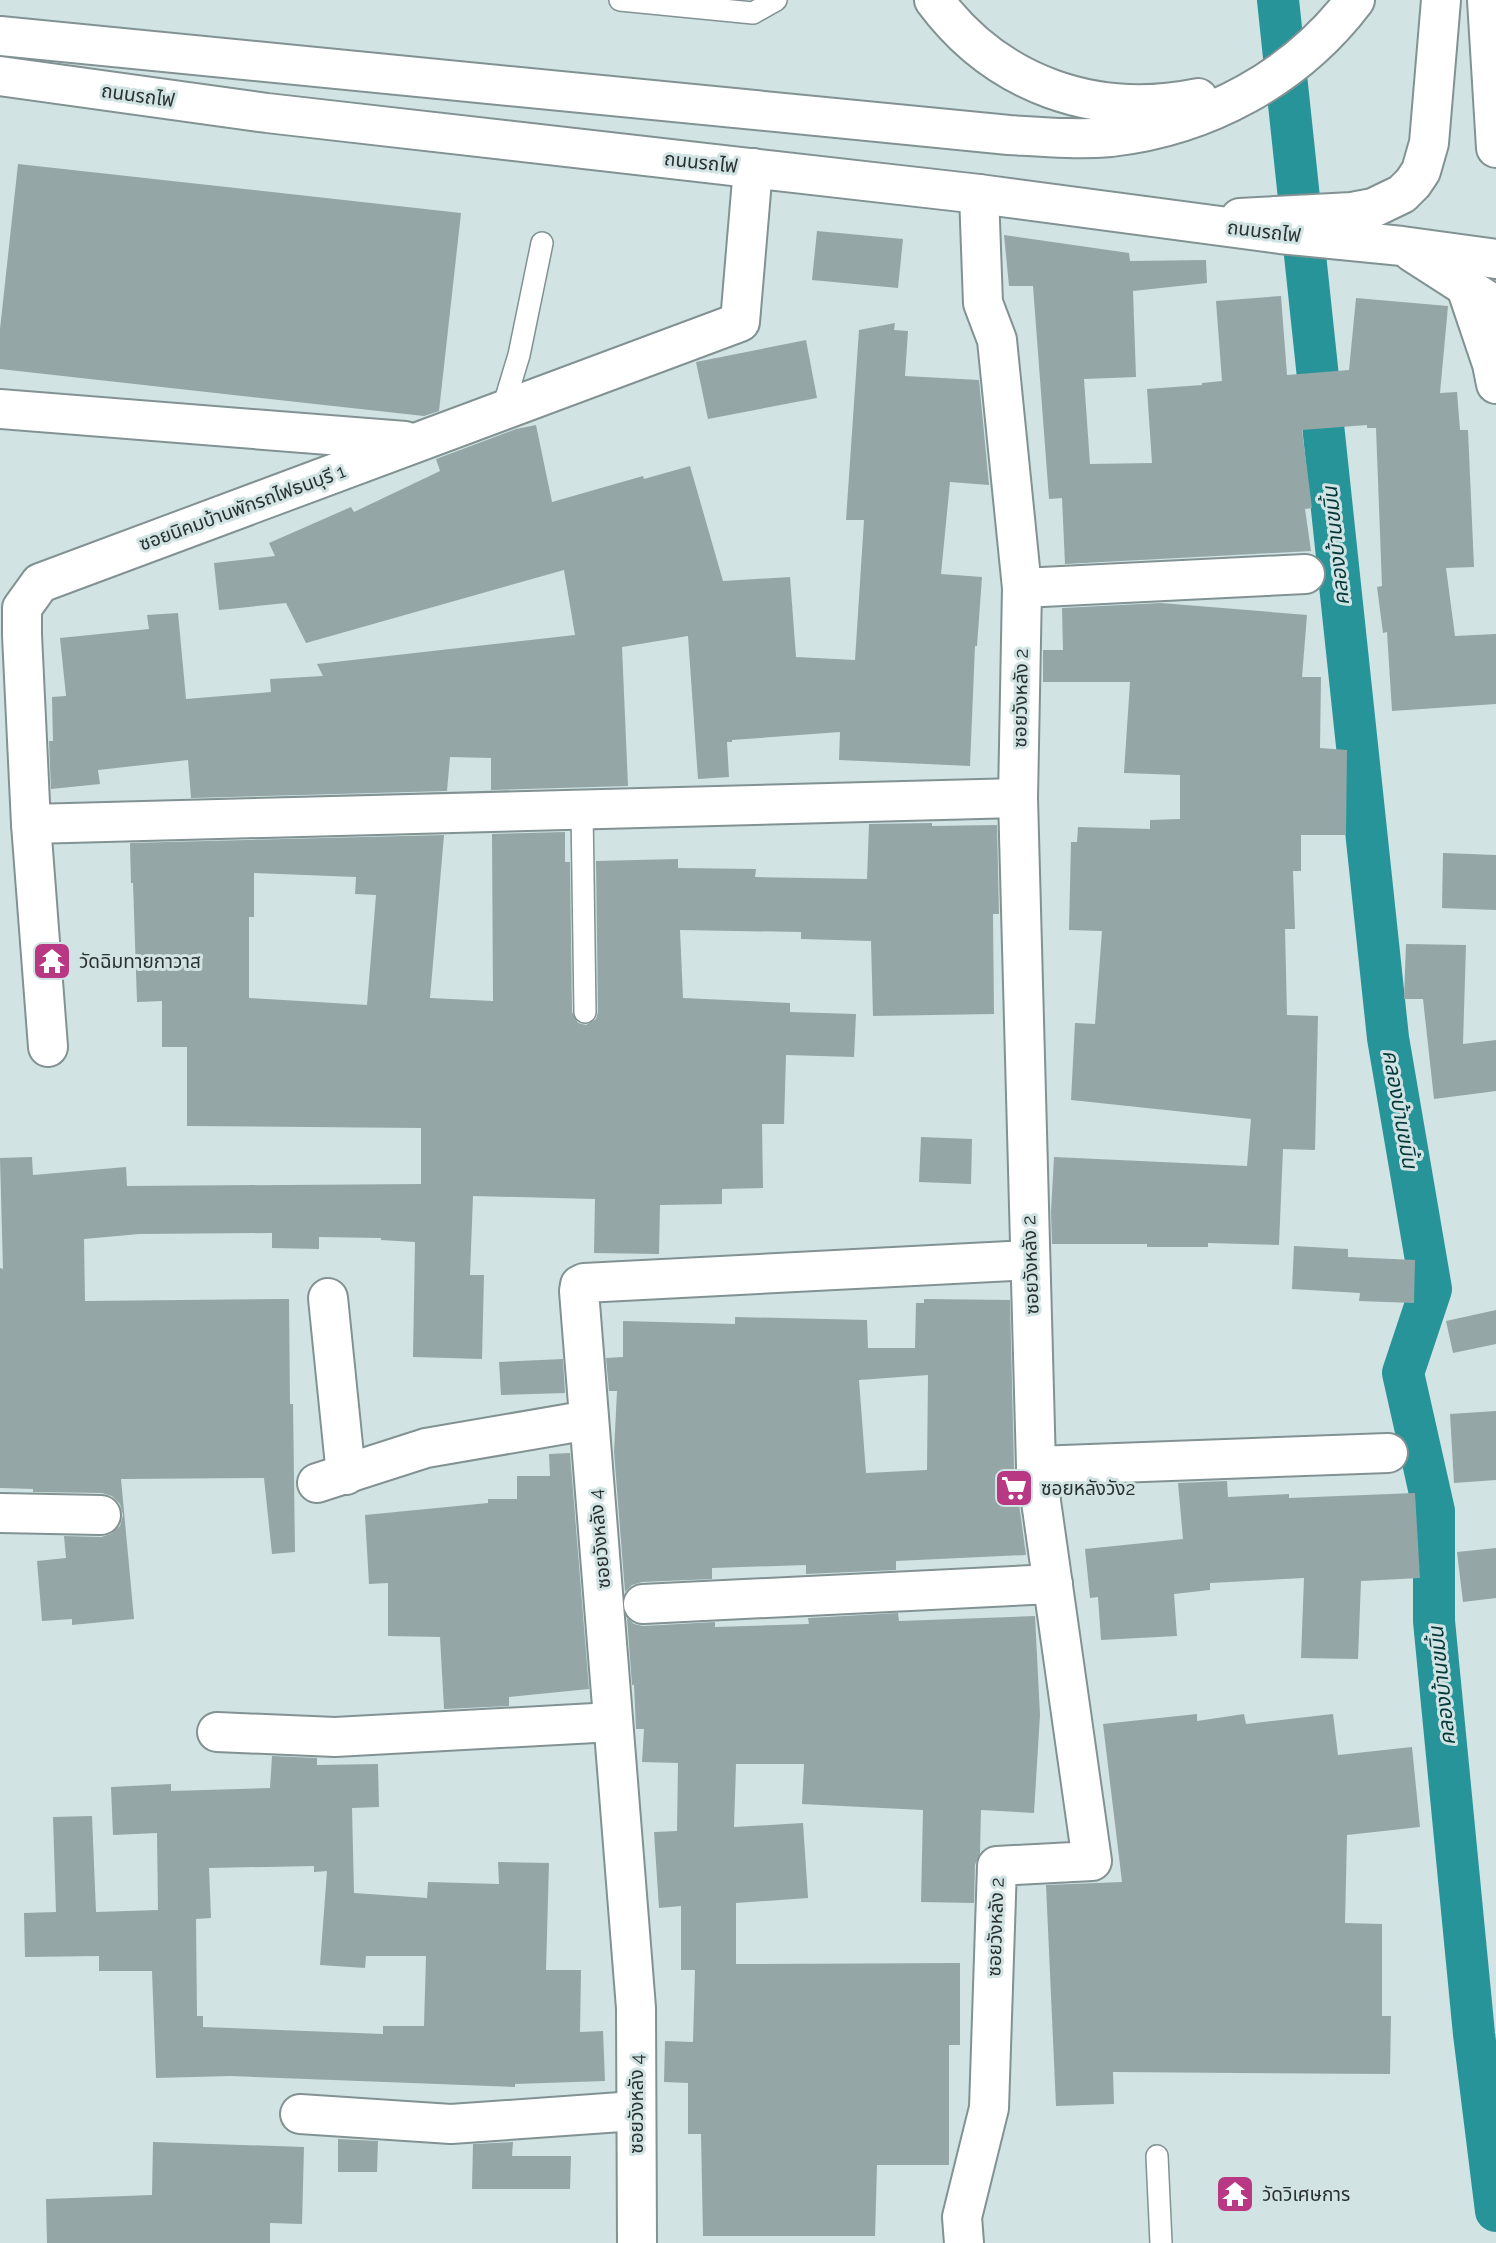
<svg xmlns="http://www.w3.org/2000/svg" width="1496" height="2243" viewBox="0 0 1496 2243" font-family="Raleway,'Noto Sans Thai',sans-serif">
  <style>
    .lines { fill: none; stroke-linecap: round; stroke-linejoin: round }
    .canal { stroke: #269499; stroke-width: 42 }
    .building { fill: #95a6a6; fill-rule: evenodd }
    .lane-casing { stroke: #829293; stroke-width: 24 }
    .street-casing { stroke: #829293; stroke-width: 42 }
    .secondary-casing { stroke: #829293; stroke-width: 42 }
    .lane { stroke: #fff; stroke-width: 21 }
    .street { stroke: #fff; stroke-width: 38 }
    .secondary { stroke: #fff; stroke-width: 38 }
    .labels { text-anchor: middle; stroke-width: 6; stroke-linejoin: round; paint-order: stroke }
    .street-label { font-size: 19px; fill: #293030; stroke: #d1e3e3 }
    .poi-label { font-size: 19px; fill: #293030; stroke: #d1e3e3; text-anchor: start }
    .water-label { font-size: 21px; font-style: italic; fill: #043739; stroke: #d1e3e3 }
  </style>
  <rect width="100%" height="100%" fill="#d1e3e3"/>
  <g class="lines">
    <polyline class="canal" points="1278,0 1388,1038 1431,1289 1403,1373 1434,1511 1434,1621 1474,2034 1496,2211"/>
  </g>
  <g class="building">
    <polygon points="18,164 461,213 439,411 424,416 0,369 0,329"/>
    <polygon points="817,231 903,239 898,288 812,280"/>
    <polygon points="1004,235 1129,253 1130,261 1206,260 1207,283 1133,291 1136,377 1084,379 1090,464 1152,463 1147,389 1202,385 1202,383 1222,381 1216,301 1281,296 1287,375 1349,370 1356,298 1448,306 1440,393 1457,392 1460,430 1468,430 1474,567 1446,568 1455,636 1496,634 1496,704 1392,711 1387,632 1383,633 1377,587 1382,586 1376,428 1367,428 1367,425 1302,430 1312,508 1305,509 1311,551 1065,564 1062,498 1049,499 1033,286 1009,286"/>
    <polygon points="895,323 894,330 908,331 905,376 979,380 989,485 950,482 941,574 982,577 977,646 975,646 970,766 839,760 840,732 732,740 732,742 727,742 729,777 698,779 688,636 622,647 628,786 491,790 491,758 450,757 447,791 191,798 188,760 98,770 100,784 51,789 49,741 53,741 52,697 66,696 60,638 149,629 147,615 178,613 186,699 271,692 270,679 323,676 317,664 575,635 564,570 306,643 286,603 219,610 214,563 275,556 269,543 351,507 354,512 440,471 436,459 516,429 536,425 552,502 643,476 644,479 690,466 723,581 790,577 796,657 855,660 864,520 846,520 859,330"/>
    <polygon points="806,340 817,398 708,419 696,362"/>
    <polygon points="1161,603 1307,615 1302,677 1321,677 1320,748 1347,750 1346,835 1301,835 1301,871 1293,871 1295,929 1285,929 1287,1015 1318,1016 1315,1150 1283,1149 1279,1245 1208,1243 1208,1247 1147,1247 1147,1244 1052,1244 1051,1211 1054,1157 1247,1166 1251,1119 1071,1100 1075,1023 1095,1024 1102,931 1069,930 1071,842 1077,842 1078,827 1150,829 1150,820 1180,819 1180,775 1124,773 1130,682 1043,682 1043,650 1063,650 1062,608"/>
    <path d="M932 823V826L997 825 999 914H993L994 1014 873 1016 871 941 801 939V932L680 930 683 998 790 1003V1012L856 1014 854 1057 786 1055 784 1124H762L763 1188 722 1189V1204L660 1205 659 1254 594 1253 595 1199 473 1196 470 1275H484L482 1359 413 1357 415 1242 381 1240V1238L319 1237V1249L272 1248V1233L139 1234 84 1239 85 1301 289 1299 290 1404H293L295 1552 272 1554 264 1478 121 1479 134 1619 72 1625V1619L42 1621 37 1561 66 1558 64 1536 101 1537 111 1534 120 1526 123 1515 120 1504 112 1496 102 1493 33 1492V1489L0 1488V1268L3 1269 0 1158 32 1157 33 1175 126 1167 127 1186 421 1184V1128L187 1126V1047H162V1001L137 1002 133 883H131L130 843 444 835 430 998 493 1001 492 834 565 832V862H570L572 1012 578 1023 586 1025 596 1019 598 1012 596 861 678 859V868L756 869 755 877 867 879 869 824ZM254 873 356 877 355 894 376 895 367 1005 249 998V917H254Z"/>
    <polygon points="1443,853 1496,855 1496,910 1442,908"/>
    <polygon points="1406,944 1466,945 1463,1044 1496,1040 1496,1091 1434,1099 1423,999 1404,999"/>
    <polygon points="921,1137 972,1139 971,1184 919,1182"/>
    <polygon points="1294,1246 1348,1249 1348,1257 1415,1260 1414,1303 1359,1301 1360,1293 1292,1289"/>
    <path d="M924 1299 1010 1300 1014 1467 1026 1555 896 1561V1570L806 1574V1565L712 1568V1579L642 1582 632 1585 625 1592 614 1452 617 1391H609L606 1358 623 1357V1321L735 1324V1317L867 1320 868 1348H915L916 1303H924ZM928 1375 927 1470 866 1473 859 1380Z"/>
    <polygon points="1496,1310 1496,1344 1453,1353 1446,1321"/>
    <polygon points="563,1359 565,1393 501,1395 499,1362"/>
    <polygon points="1496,1411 1496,1480 1454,1483 1450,1414"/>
    <polygon points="570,1453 589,1689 509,1697 509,1706 444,1709 440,1637 388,1636 388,1583 369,1584 365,1515 488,1503 488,1499 517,1499 517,1476 550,1476 549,1454"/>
    <polygon points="1227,1481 1228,1497 1289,1494 1289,1498 1415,1493 1420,1578 1361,1581 1358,1659 1301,1658 1304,1578 1210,1583 1210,1590 1174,1594 1177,1636 1101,1640 1098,1597 1090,1598 1085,1549 1183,1539 1178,1483"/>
    <polygon points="1496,1548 1496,1598 1463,1602 1457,1552"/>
    <polygon points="898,1613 899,1621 1035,1616 1040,1715 1034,1813 981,1810 980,1853 975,1865 974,1903 921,1902 923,1810 802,1804 804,1764 736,1764 734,1827 803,1823 808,1898 736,1903 736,1964 960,1963 960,2045 949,2045 949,2165 877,2165 875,2236 703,2236 701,2134 688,2134 688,2083 664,2082 665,2041 693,2042 695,1970 681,1970 681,1906 659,1908 654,1832 677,1831 678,1763 642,1762 644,1729 636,1729 634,1685 632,1685 627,1618 634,1624 643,1626 715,1622 715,1627 809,1624 808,1618"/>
    <polygon points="1197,1714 1197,1721 1244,1714 1246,1724 1333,1714 1338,1755 1412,1747 1420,1827 1347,1835 1345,1923 1382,1924 1382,2016 1391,2016 1390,2074 1113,2072 1114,2104 1056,2106 1046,1885 1122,1882 1103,1724"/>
    <path d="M272 1756 317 1758V1765L378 1764 379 1807 352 1808 354 1893 427 1898 428 1882 499 1884 498 1862 549 1863 546 1970H581L580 2032 603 2031 605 2081 515 2084V2087L231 2076 156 2078 152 1971H99V1956L25 1957 24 1913 56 1912 53 1817 92 1816 96 1912 158 1910 157 1833 113 1835 111 1787 171 1784V1791L270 1788ZM314 1866V1872L327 1871 320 1965 365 1968 366 1956H426L424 2026H383V2034L203 2027V2016H197L196 1919 211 1918 209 1868Z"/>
    <polygon points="338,2139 378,2141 377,2172 338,2172"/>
    <polygon points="153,2142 304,2147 302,2224 270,2223 270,2243 47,2243 46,2199 152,2195"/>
    <polygon points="513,2142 512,2156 571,2156 570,2189 472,2189 473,2144"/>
  </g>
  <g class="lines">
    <defs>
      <g id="lane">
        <polyline points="620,0 753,13 776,0"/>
        <polyline points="502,411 519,355 542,243"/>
        <polyline points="582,810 585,1012"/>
        <polyline points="1157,2156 1161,2243"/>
      </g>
      <g id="street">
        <polyline points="1240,218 1352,212 1373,208 1402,194 1413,183 1421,171 1429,143 1441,0"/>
        <polyline points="0,409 405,441"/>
        <polyline points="1022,588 1305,574"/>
        <polyline points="31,824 1018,798"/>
        <polyline points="48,1047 31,824 22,635 22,608 40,583 740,322 753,168"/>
        <polyline points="328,1298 346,1475"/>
        <polyline points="1036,1466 1388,1453"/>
        <polyline points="317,1483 426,1448 589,1420"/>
        <polyline points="0,1513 101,1515"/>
        <polyline points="643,1604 1053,1584"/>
        <polyline points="217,1732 335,1737 613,1722"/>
        <polyline points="300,2114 451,2124 635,2111"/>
        <polyline points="637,2243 636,2008 579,1291 580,1285 584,1283 1030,1260"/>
        <polyline points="964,2243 962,2217 989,2108 997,1866 1092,1861 1036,1466 1018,798 1022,588 997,340 983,303 979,194"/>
      </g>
      <g id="secondary">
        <path d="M934 0C997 85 1095 119 1198 98"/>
        <polyline points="1487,0 1496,148"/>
        <path d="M0 36 1009 135C1043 137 1077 140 1111 137 1207 126 1296 78 1355 0"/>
        <polyline points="0,76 267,113 979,194 1280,234 1402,246 1496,259"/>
        <polyline points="1412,252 1496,306"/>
        <polyline points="1466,287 1492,364 1496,384"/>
      </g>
    </defs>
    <use href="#lane" class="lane-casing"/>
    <use href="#street" class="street-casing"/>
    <use href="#secondary" class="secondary-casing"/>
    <use href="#lane" class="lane"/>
    <use href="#street" class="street"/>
    <use href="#secondary" class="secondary"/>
  </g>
  <defs>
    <symbol id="temple-square" viewBox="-11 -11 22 22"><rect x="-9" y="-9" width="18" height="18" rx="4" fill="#b93883" stroke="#d1e3e3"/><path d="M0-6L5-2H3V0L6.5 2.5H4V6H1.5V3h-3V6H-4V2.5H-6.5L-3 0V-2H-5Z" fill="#fff"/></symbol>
    <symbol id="supermarket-square" viewBox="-11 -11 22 22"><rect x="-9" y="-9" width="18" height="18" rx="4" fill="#b93883" stroke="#d1e3e3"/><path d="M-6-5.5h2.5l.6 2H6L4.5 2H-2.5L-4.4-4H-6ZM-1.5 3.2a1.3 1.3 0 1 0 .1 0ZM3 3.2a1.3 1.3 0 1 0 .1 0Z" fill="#fff"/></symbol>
  </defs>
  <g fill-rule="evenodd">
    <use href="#temple-square" x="30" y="939" width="44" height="44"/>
    <use href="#supermarket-square" x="992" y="1466" width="44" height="44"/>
    <use href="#temple-square" x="1213" y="2172" width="44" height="44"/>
  </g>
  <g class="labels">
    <g class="street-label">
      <text transform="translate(138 95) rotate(8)" y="7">ถนนรถไฟ</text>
      <text transform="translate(701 162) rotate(6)" y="7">ถนนรถไฟ</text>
      <text transform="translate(1264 231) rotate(7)" y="7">ถนนรถไฟ</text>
      <text transform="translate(242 507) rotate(-20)" y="7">ซอยนิคมบ้านพักรถไฟธนบุรี 1</text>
      <text transform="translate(1020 698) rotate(-89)" y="7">ซอยวังหลัง 2</text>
      <text transform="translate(1030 1265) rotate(-92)" y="7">ซอยวังหลัง 2</text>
      <text transform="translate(599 1539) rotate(-95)" y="7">ซอยวังหลัง 4</text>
      <text transform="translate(995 1927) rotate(-88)" y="7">ซอยวังหลัง 2</text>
      <text transform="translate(636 2104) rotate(-90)" y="7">ซอยวังหลัง 4</text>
    </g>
    <g class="poi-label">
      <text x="79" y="968">วัดฉิมทายกาวาส</text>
      <text x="1041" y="1495">ซอยหลังวัง2</text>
      <text x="1262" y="2201">วัดวิเศษการ</text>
    </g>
    <g class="water-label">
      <text transform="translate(1336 546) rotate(-96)" y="7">คลองบ้านขมิ้น</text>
      <text transform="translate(1400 1109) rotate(80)" y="7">คลองบ้านขมิ้น</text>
      <text transform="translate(1442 1686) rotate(-96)" y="7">คลองบ้านขมิ้น</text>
    </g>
  </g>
</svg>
